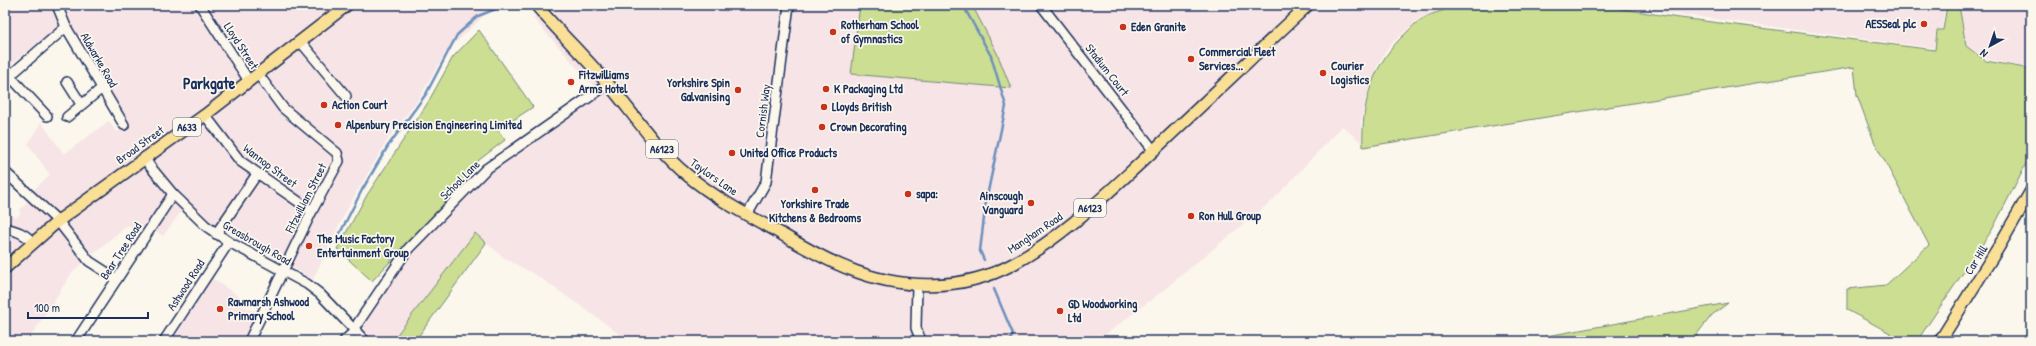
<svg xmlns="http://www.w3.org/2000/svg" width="2036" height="346" viewBox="0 0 2036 346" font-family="'Patrick Hand',sans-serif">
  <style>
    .built { fill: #f7e4e6 }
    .green { fill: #ccde92; stroke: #748678 }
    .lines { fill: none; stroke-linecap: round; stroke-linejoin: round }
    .stream { stroke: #6c8fbd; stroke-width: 2.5 }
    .minor-casing { stroke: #1b2f5e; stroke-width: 12 }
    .major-casing { stroke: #1b2f5e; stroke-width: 14 }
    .minor { stroke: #fbf7ec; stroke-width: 9 }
    .major { stroke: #fadf96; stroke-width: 11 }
    .poi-dot { fill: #c8321e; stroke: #fbf7ec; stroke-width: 1.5 }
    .labels { text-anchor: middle; stroke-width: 3.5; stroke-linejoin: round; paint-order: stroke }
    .shield { fill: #fbf7ec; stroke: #5e6b89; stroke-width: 1 }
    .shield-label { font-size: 11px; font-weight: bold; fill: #1b2f5e }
    .poi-label { font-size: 12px; font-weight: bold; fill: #1b2f5e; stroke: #fbf7ec; text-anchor: start }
    .street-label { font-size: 12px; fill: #1b2f5e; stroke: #fbf7ec }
    .district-label { font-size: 16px; font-weight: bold; fill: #1b2f5e; stroke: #fbf7ec }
  </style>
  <rect width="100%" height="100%" fill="#fbf7ec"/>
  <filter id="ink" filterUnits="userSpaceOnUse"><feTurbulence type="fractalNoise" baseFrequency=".025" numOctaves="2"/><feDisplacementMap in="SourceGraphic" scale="8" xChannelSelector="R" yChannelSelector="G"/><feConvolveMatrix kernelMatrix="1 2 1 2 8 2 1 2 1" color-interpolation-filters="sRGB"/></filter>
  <g filter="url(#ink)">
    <g class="built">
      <polygon points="5,5 495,5 446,52 418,100 390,136 348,207 313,279 225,230 235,215 232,212 216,234 185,206 163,236 151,228 144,238 128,225 86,259 71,274 28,341 5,341 5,208 16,218 21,213 19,211 32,197 29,194 50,175 28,144 41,122 64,154 109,121 117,132 120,130 61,25 8,67 5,64"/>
      <polygon points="552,5 860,5 851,74 1010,88 997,53 972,5 1456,5 1420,18 1391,44 1379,62 1368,91 1361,122 1362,143 1342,126 1274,199 1156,296 1097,341 628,341 602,321 539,277 503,257 475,233 392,341 373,341 353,318 405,248 489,160 595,88 533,18"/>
      <polygon points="1608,5 1945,5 1942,29 1936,29 1934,48"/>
      <polygon points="1960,5 2031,5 2031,68 1987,59 1967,46"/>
      <polygon points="212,278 240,297 238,304 257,313 244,341 172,341"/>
    </g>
    <g class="green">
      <polygon points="860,5 972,5 997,53 1011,88 851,74"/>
      <path d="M1463 5H1599L1672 17 1935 50 1937 30H1943L1947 5H1959L1966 46 1986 61 2031 69V154L1992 230 1917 341H1890V333L1847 310V289L1886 285 1929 245 1874 141 1857 95 1854 67 1363 147C1361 103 1373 63 1406 33 1410 29 1416 22 1422 19 1434 12 1449 9 1463 5Z"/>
      <polygon points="479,30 533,107 498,130 505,140 479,160 437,212 372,281 337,249 367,195 427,104 453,57"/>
      <polygon points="475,233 486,243 415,341 392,341"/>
      <polygon points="1728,303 1712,315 1697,334 1697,341 1546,341 1547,336"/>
    </g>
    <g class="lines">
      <g class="stream">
        <polyline points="965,5 965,9 991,56 1006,106 986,201 980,251 984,260"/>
        <polyline points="336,241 362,190 388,146 426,94 457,35 478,16 506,5"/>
        <polyline points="994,289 1013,334 1010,341"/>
      </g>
      <defs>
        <g id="minor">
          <polyline points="57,5 66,27 124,125"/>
          <polyline points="200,5 249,81"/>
          <polyline points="1041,5 1154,151"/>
          <polyline points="300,41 346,96"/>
          <polyline points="5,71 47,116"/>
          <polyline points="5,80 66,27"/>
          <polyline points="67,82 81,104"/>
          <polyline points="205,115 240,161 312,211"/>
          <polyline points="67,117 102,88"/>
          <polyline points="145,157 149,165 173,194 206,226 229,242 307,284 320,294 365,341"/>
          <polyline points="5,172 58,221 89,261 117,279"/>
          <polyline points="747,215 766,182 789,5"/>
          <path d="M5 228C16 231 25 233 32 242"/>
          <polyline points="216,234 257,174"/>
          <polyline points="917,285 916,328 921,341"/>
          <polyline points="358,323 408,249 486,169 608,84"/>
          <polyline points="76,341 173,194"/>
          <polyline points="164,341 229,242"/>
          <polyline points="249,341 312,211 339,161 337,153 283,108 258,74"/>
          <polyline points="344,341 356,330"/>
        </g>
        <g id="major">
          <path d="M536 5C559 32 585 57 609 85 634 114 656 149 686 174 712 196 743 213 773 229 797 243 821 258 847 268 900 290 962 292 1013 264 1059 239 1098 202 1136 167 1194 113 1251 58 1308 5"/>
          <polyline points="5,268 58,221 205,115 347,5"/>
          <polyline points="1940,341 1998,248 2031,191"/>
        </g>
      </defs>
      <use href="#minor" class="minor-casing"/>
      <use href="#major" class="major-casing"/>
      <use href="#minor" class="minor"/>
      <use href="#major" class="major"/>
    </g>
  </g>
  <g class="poi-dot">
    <circle cx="1924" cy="24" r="4"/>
    <circle cx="1123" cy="27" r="4"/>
    <circle cx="833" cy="32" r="4"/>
    <circle cx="1191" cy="59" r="4"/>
    <circle cx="1323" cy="73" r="4"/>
    <circle cx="571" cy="82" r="4"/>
    <circle cx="826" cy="89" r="4"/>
    <circle cx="738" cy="90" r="4"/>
    <circle cx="324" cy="105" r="4"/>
    <circle cx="824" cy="107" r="4"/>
    <circle cx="338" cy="125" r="4"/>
    <circle cx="822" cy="127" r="4"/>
    <circle cx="732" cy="153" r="4"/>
    <circle cx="815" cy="190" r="4"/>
    <circle cx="908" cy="194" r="4"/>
    <circle cx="1031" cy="203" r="4"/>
    <circle cx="1191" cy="216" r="4"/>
    <circle cx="309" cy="246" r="4"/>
    <circle cx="220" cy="309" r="4"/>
    <circle cx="1060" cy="311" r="4"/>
  </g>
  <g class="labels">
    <g class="shield">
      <rect x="173" y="118" width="28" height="18" rx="3"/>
      <rect x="646" y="140" width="32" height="18" rx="3"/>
      <rect x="1074" y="199" width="32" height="18" rx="3"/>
    </g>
    <g class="shield-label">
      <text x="187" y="131">A633</text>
      <text x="662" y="153">A6123</text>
      <text x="1090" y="212">A6123</text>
    </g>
    <g class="poi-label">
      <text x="1916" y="28" text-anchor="end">AESSeal plc</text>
      <text x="841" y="29">Rotherham School<tspan x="841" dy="14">of Gymnastics</tspan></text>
      <text x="1131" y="31">Eden Granite</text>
      <text x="1199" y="56">Commercial Fleet<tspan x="1199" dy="14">Services...</tspan></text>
      <text x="1331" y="70">Courier<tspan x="1331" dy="14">Logistics</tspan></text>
      <text x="579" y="79">Fitzwilliams<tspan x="579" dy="14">Arms Hotel</tspan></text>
      <text x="730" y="87" text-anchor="end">Yorkshire Spin<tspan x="730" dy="14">Galvanising</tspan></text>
      <text x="834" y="93">K Packaging Ltd</text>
      <text x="332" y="109">Action Court</text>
      <text x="832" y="111">Lloyds British</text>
      <text x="346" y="129">Alpenbury Precision Engineering Limited</text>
      <text x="830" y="131">Crown Decorating</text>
      <text x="740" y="157">United Office Products</text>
      <text x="916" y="198">sapa:</text>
      <text x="1023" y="200" text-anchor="end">Ainscough<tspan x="1023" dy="14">Vanguard</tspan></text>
      <text x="815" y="208" text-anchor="middle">Yorkshire Trade<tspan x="815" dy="14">Kitchens &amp; Bedrooms</tspan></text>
      <text x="1199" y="220">Ron Hull Group</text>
      <text x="317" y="243">The Music Factory<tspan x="317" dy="14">Entertainment Group</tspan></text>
      <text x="228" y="306">Rawmarsh Ashwood<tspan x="228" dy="14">Primary School</tspan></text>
      <text x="1068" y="308">GD Woodworking<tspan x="1068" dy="14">Ltd</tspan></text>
    </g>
    <g class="street-label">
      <text transform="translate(241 46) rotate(57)" y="4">Lloyd Street</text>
      <text transform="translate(99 60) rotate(60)" y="4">Aldwarke Road</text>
      <text transform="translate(1107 70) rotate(52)" y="4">Stadium Court</text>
      <text transform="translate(763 111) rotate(-83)" y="4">Cornish Way</text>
      <text transform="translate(140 145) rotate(-36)" y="4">Broad Street</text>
      <text transform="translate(270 166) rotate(37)" y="4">Wannop Street</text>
      <text transform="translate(714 177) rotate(35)" y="4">Taylors Lane</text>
      <text transform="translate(460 180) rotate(-45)" y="4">School Lane</text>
      <text transform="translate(306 198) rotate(-63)" y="4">Fitzwilliam Street</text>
      <text transform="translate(1035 233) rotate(-34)" y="4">Mangham Road</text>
      <text transform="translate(257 243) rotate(30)" y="4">Greasbrough Road</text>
      <text transform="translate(121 251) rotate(-57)" y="4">Bear Tree Road</text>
      <text transform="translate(1976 260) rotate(-58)" y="4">Car Hill</text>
      <text transform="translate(186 285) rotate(-57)" y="4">Ashwood Road</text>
    </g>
    <g class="district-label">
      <text x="209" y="89">Parkgate</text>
    </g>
  </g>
  <rect width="2036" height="346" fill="none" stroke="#fbf7ec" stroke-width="20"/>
  <rect x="10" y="10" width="2016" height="326" fill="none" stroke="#1b2f5e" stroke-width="1.5" filter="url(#ink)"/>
  <g transform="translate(1990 46) rotate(220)" stroke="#fbf7ec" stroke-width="3" paint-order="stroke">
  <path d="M0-3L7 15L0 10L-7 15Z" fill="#1b2f5e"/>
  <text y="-6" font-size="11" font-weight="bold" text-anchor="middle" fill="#1b2f5e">N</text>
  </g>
  <path d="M28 312v6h120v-6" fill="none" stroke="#1b2f5e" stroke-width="2"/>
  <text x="34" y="312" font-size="12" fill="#1b2f5e" stroke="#fbf7ec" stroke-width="3" paint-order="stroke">100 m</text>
</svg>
